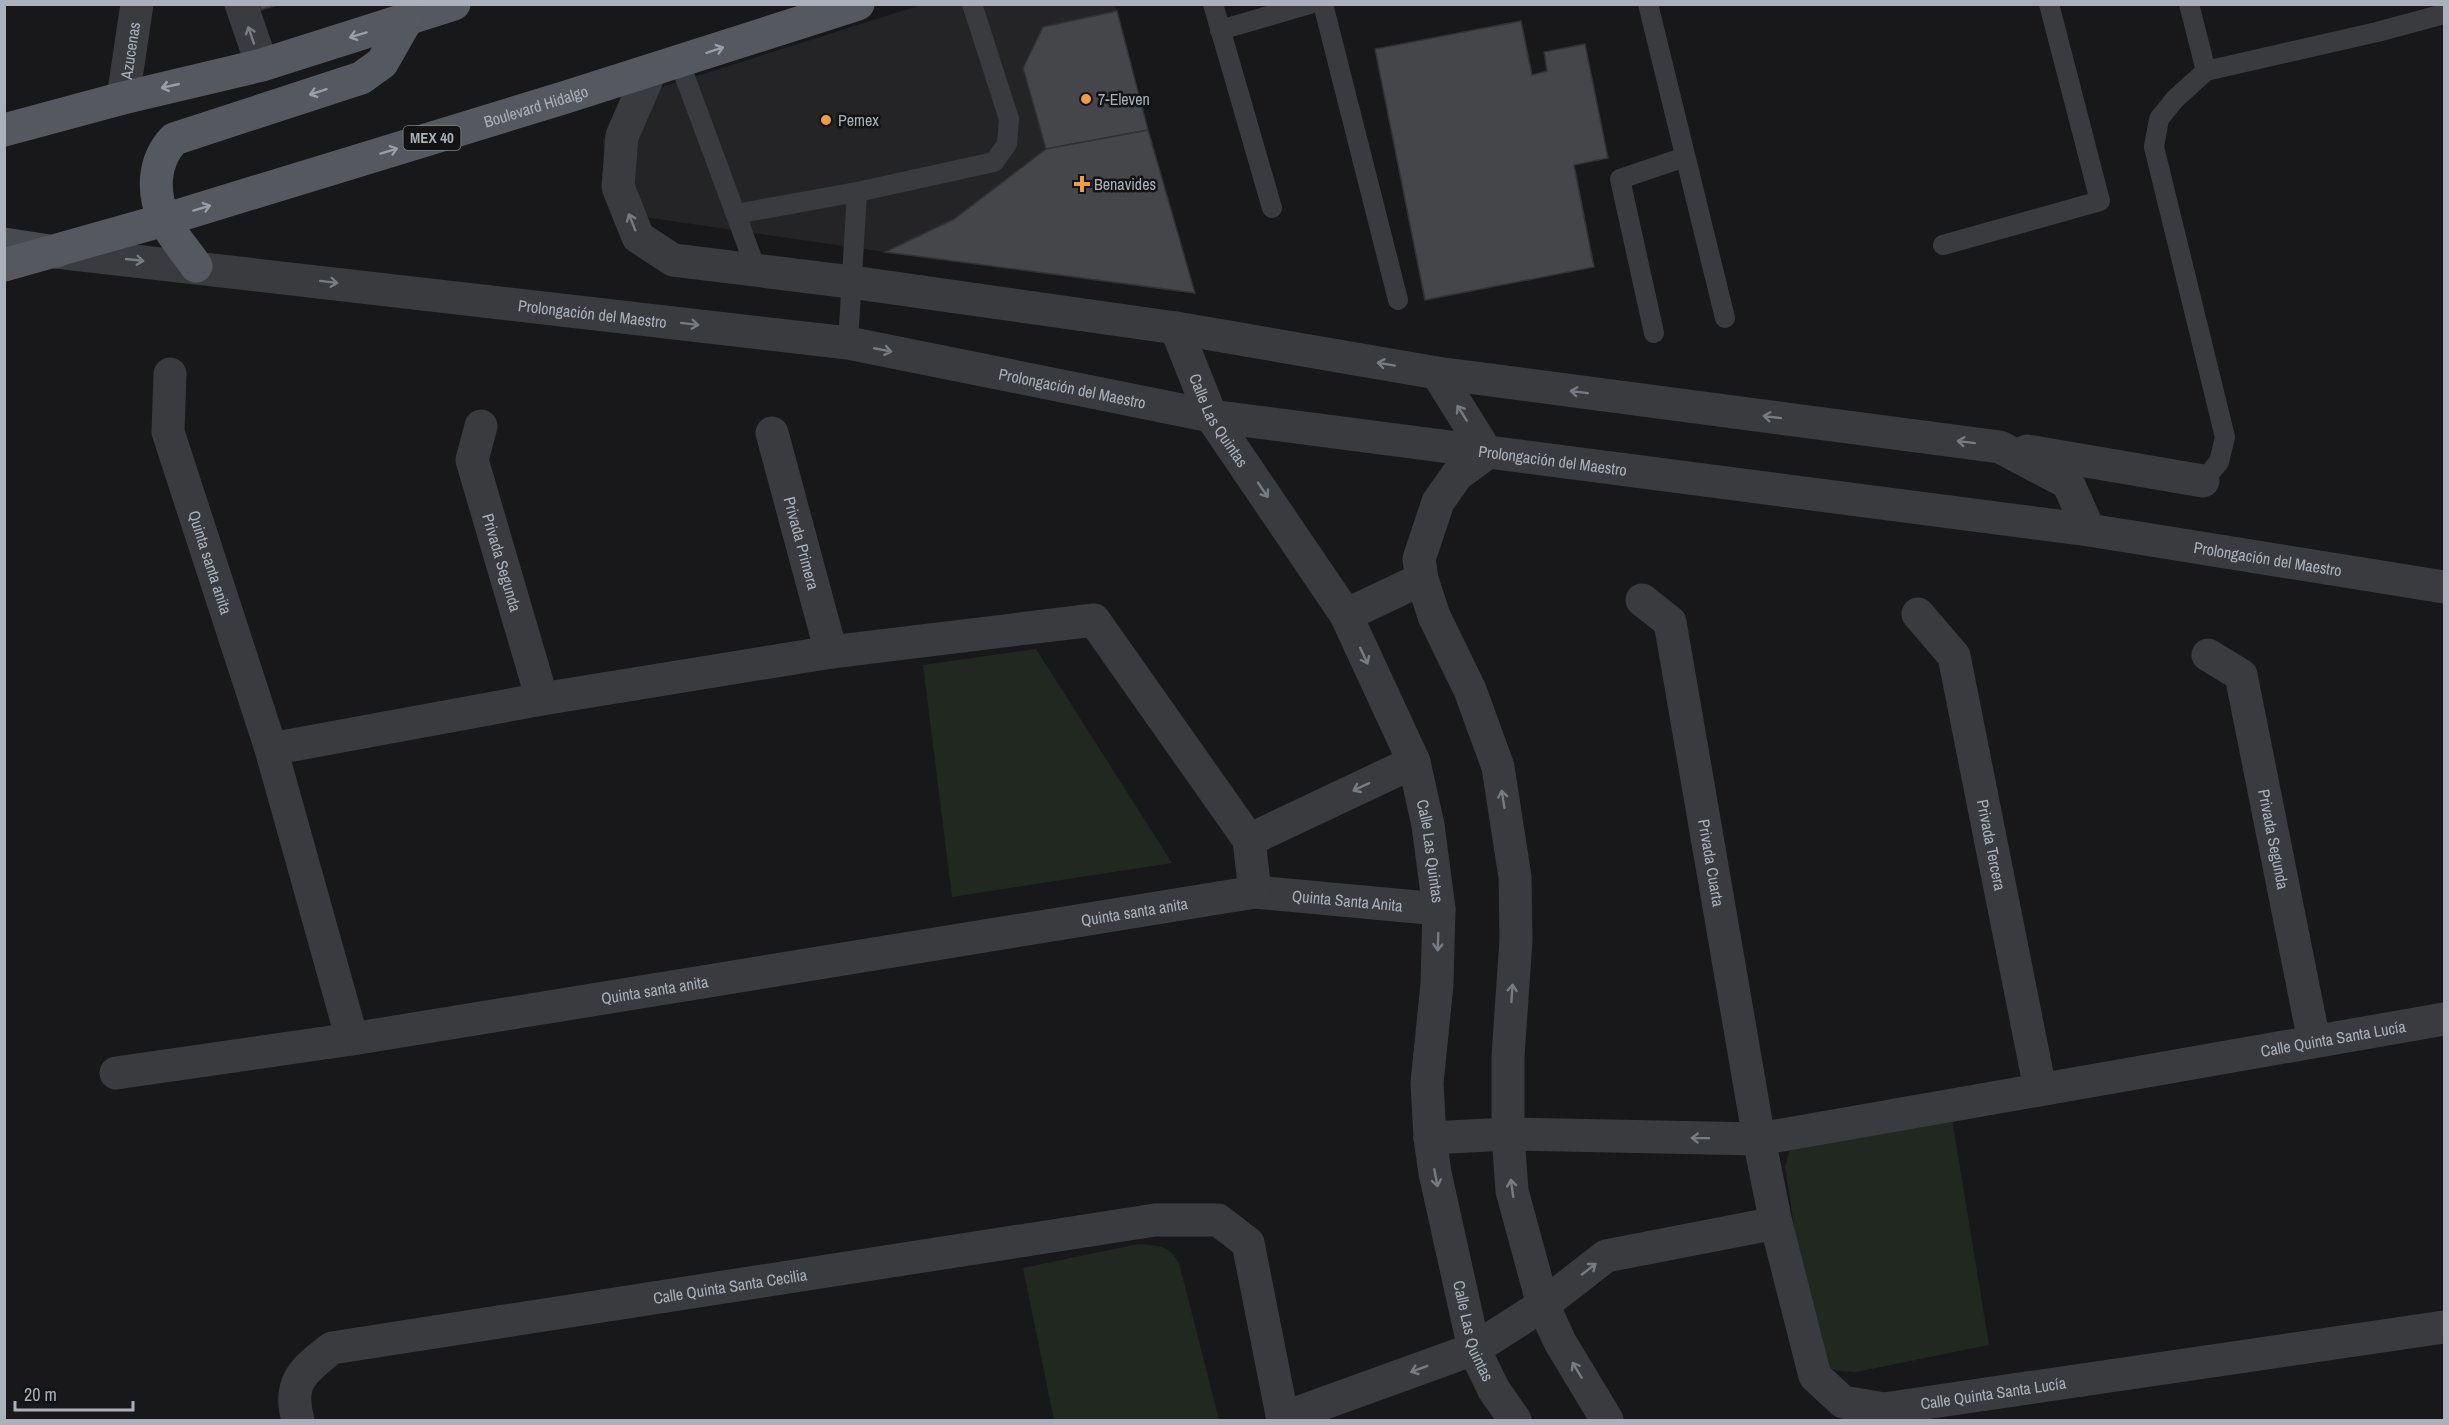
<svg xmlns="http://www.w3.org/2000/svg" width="2449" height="1425" viewBox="0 0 2449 1425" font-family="'Archivo Narrow',sans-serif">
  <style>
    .built { fill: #242427 }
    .green { fill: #202820 }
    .building { fill: #44464a; stroke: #323236; stroke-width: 1.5 }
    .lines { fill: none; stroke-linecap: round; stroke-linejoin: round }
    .service { stroke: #393b3f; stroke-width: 20 }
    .minor { stroke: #393b3f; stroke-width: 33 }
    .secondary { stroke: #474a4f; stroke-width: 33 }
    .primary { stroke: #55585e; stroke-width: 33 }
    .oneway { stroke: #777c83 }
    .oneway2 { stroke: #999fa8 }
    .poi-dot { fill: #f09e3a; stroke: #131315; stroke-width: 2 }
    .labels { text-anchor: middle; stroke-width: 5; stroke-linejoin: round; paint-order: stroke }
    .shield { fill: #131315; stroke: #7d8288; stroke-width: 1.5 }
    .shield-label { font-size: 15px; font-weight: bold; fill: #aab1ba }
    .street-label { font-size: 16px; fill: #aab1ba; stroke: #131315 }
    .poi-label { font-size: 16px; fill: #aab1ba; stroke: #131315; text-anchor: start }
  </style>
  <rect width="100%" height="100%" fill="#18181a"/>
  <polygon class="built" points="1114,4 1117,11 1043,28 1023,68 1046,149 954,219 885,252 644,217 610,193 603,141 624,99 921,5"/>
  <g class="green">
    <polygon points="1036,649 1172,863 952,897 923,665"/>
    <path d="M1952 1119 1989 1345 1856 1372C1830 1371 1824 1369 1812 1346L1785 1166 1789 1152 1804 1141Z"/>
    <path d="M1138 1244C1158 1246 1168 1244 1179 1263L1219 1420H1054L1023 1268Z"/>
  </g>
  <g class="building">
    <polygon points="259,4 279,4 261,10"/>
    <polygon points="1117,11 1148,130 1046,149 1023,68 1043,27"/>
    <polygon points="1521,21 1532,75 1547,71 1544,52 1585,44 1608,158 1574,165 1594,267 1425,300 1375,49"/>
    <polygon points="1148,130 1195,293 885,252 954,219 1046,149"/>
  </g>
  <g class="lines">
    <g class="service">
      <polyline points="1213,4 1272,208"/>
      <polyline points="1323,4 1398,300"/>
      <polyline points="1648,4 1725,318"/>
      <polyline points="2189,4 2206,71"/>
      <polyline points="1220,30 1310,4"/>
      <polyline points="679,61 756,269"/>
      <polyline points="736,214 857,192 994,162 1007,144 1009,119 972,4"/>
      <polyline points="1943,245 2100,201 2049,4"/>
      <polyline points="1654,333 1620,179 1685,157"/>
      <polyline points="848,343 857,192"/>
      <polyline points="2203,481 2219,462 2225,437 2154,147 2159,119 2175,99 2206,71 2377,32 2444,14"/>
    </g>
    <g class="minor">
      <polyline points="241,4 262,65"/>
      <polyline points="651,70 622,136 618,187 638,237 673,260 851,282 1176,328 1437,373 2000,447 2068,483 2089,530"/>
      <path id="s1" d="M123 98 137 4"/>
      <path id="s2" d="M56 252 848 343 1211 416 2089 530 2444 587"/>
      <path id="s3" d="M1176 328 1211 416 1346 615 1414 762 1428 825 1439 909 1437 984 1427 1083 1430 1138 1435 1173 1474 1349 1494 1390 1515 1420"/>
      <polyline points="1437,373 1487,453 1457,475 1438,502 1419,559 1422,579 1434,616 1470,690 1498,767 1515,877 1516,940 1508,1056 1508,1134 1512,1191 1543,1305 1560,1342 1607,1420"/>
      <path id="s4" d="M170 374 168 432 271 749 352 1039 1255 892 1439 909"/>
      <path id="s5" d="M481 426 472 460 542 699"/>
      <path id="s6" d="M772 433 831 652"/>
      <polyline points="2027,451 2203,481"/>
      <path id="s7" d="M1642 600 1670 622 1759 1139 1776 1223 1815 1376 1843 1402 1884 1409 2444 1327"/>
      <path id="s8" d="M1918 614 1954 656 2040 1089"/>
      <polyline points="1346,615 1422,579"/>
      <path id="s9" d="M2208 655 2241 675 2314 1041"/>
      <polyline points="271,749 542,699 831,652 1094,620 1249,840 1255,892"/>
      <polyline points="1249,840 1414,762"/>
      <polyline points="116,1073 352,1039"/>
      <path id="s10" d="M1430 1138 1508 1134 1759 1139 2444 1019"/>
      <polyline points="1283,1418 1474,1349 1543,1305 1606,1256 1776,1223"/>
      <path id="s11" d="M298 1420C287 1382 304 1370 332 1348L1155 1220H1218L1248 1243 1283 1420"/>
    </g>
    <polyline class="secondary" points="4,244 56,252"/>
    <g class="primary">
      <polyline points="4,130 123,98 262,65 454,4"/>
      <path id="s12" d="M4 265 164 220 563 98 858 4"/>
      <path d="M196 266C186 251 171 235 164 219 152 192 153 161 174 139L361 78 382 63 407 19"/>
    </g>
  </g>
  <defs><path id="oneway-shaft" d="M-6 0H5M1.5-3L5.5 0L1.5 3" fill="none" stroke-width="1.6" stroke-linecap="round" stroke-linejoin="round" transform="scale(1.5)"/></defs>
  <g class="oneway">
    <use href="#oneway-shaft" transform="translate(251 35) rotate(-109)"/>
    <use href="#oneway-shaft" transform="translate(632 222) rotate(-112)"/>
    <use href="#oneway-shaft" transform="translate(135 260) rotate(6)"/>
    <use href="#oneway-shaft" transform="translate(329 282) rotate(7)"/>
    <use href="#oneway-shaft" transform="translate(690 324) rotate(7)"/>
    <use href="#oneway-shaft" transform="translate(883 350) rotate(11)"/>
    <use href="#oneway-shaft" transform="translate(1386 364) rotate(-170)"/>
    <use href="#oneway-shaft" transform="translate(1579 392) rotate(-173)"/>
    <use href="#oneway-shaft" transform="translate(1462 413) rotate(-122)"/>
    <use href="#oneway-shaft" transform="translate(1772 417) rotate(-173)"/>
    <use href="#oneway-shaft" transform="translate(1966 442) rotate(-173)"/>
    <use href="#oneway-shaft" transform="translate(1263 490) rotate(56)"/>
    <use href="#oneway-shaft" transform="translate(1364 656) rotate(65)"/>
    <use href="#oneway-shaft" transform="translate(1361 787) rotate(155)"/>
    <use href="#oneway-shaft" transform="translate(1503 799) rotate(-99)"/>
    <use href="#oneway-shaft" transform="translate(1438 942) rotate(92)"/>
    <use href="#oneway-shaft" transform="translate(1512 993) rotate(-86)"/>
    <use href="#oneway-shaft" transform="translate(1700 1138) rotate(-179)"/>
    <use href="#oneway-shaft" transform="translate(1436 1178) rotate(79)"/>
    <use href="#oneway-shaft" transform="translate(1512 1188) rotate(-98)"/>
    <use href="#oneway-shaft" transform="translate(1589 1269) rotate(-38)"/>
    <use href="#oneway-shaft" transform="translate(1419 1369) rotate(160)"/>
    <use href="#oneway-shaft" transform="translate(1577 1370) rotate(-121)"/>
  </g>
  <g class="oneway2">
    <use href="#oneway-shaft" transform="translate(358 35) rotate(163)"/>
    <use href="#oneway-shaft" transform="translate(715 50) rotate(-18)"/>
    <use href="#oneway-shaft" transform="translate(170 86) rotate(167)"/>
    <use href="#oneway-shaft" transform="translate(318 92) rotate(162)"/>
    <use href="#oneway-shaft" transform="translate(389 151) rotate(-17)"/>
    <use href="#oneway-shaft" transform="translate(202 208) rotate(-17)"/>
  </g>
  <g class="poi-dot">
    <circle cx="1086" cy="99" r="6"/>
    <circle cx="826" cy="120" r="6"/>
    <path d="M1079 175h6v6h6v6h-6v6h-6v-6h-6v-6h6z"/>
  </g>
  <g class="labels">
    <rect class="shield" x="403.5" y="126" width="57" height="24" rx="4.5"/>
    <g class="shield-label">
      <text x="432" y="143">MEX 40</text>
    </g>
    <g class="street-label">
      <text dy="6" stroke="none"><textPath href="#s1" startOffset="48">Azucenas</textPath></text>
      <text dy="6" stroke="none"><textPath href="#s12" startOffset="555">Boulevard Hidalgo</textPath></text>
      <text dy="6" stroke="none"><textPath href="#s2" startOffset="540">Prolongación del Maestro</textPath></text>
      <text dy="6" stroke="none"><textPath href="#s2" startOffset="1026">Prolongación del Maestro</textPath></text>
      <text dy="6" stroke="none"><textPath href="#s3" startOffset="102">Calle Las Quintas</textPath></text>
      <text dy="6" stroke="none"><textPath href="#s2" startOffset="1512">Prolongación del Maestro</textPath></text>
      <text dy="6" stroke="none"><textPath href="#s6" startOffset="114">Privada Primera</textPath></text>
      <text dy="6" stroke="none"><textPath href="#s2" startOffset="2234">Prolongación del Maestro</textPath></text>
      <text dy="6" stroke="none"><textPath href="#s4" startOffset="195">Quinta santa anita</textPath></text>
      <text dy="6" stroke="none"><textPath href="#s5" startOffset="142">Privada Segunda</textPath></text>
      <text dy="6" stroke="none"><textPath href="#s9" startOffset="206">Privada Segunda</textPath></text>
      <text dy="6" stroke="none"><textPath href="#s8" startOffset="248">Privada Tercera</textPath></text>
      <text dy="6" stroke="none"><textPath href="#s3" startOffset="588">Calle Las Quintas</textPath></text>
      <text dy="6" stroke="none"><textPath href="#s7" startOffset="280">Privada Cuarta</textPath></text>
      <text dy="6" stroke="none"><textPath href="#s4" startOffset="1700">Quinta Santa Anita</textPath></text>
      <text dy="6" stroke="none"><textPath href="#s4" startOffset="1485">Quinta santa anita</textPath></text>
      <text dy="6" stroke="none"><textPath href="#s4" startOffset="999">Quinta santa anita</textPath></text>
      <text dy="6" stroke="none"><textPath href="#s10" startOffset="912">Calle Quinta Santa Lucía</textPath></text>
      <text dy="6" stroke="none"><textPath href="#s11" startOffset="490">Calle Quinta Santa Cecilia</textPath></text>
      <text dy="6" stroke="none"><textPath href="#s3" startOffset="1074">Calle Las Quintas</textPath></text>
      <text dy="6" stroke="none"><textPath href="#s7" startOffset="994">Calle Quinta Santa Lucía</textPath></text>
    </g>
    <g class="poi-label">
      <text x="1098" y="105">7-Eleven</text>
      <text x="838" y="126">Pemex</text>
      <text x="1094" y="190">Benavides</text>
    </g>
  </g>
  <rect width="2449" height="1425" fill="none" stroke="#aab1ba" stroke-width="12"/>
  <path d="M15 1401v9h118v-9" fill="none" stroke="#aab1ba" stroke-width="3"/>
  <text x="24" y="1401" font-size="18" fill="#aab1ba" stroke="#131315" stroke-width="4.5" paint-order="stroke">20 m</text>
</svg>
